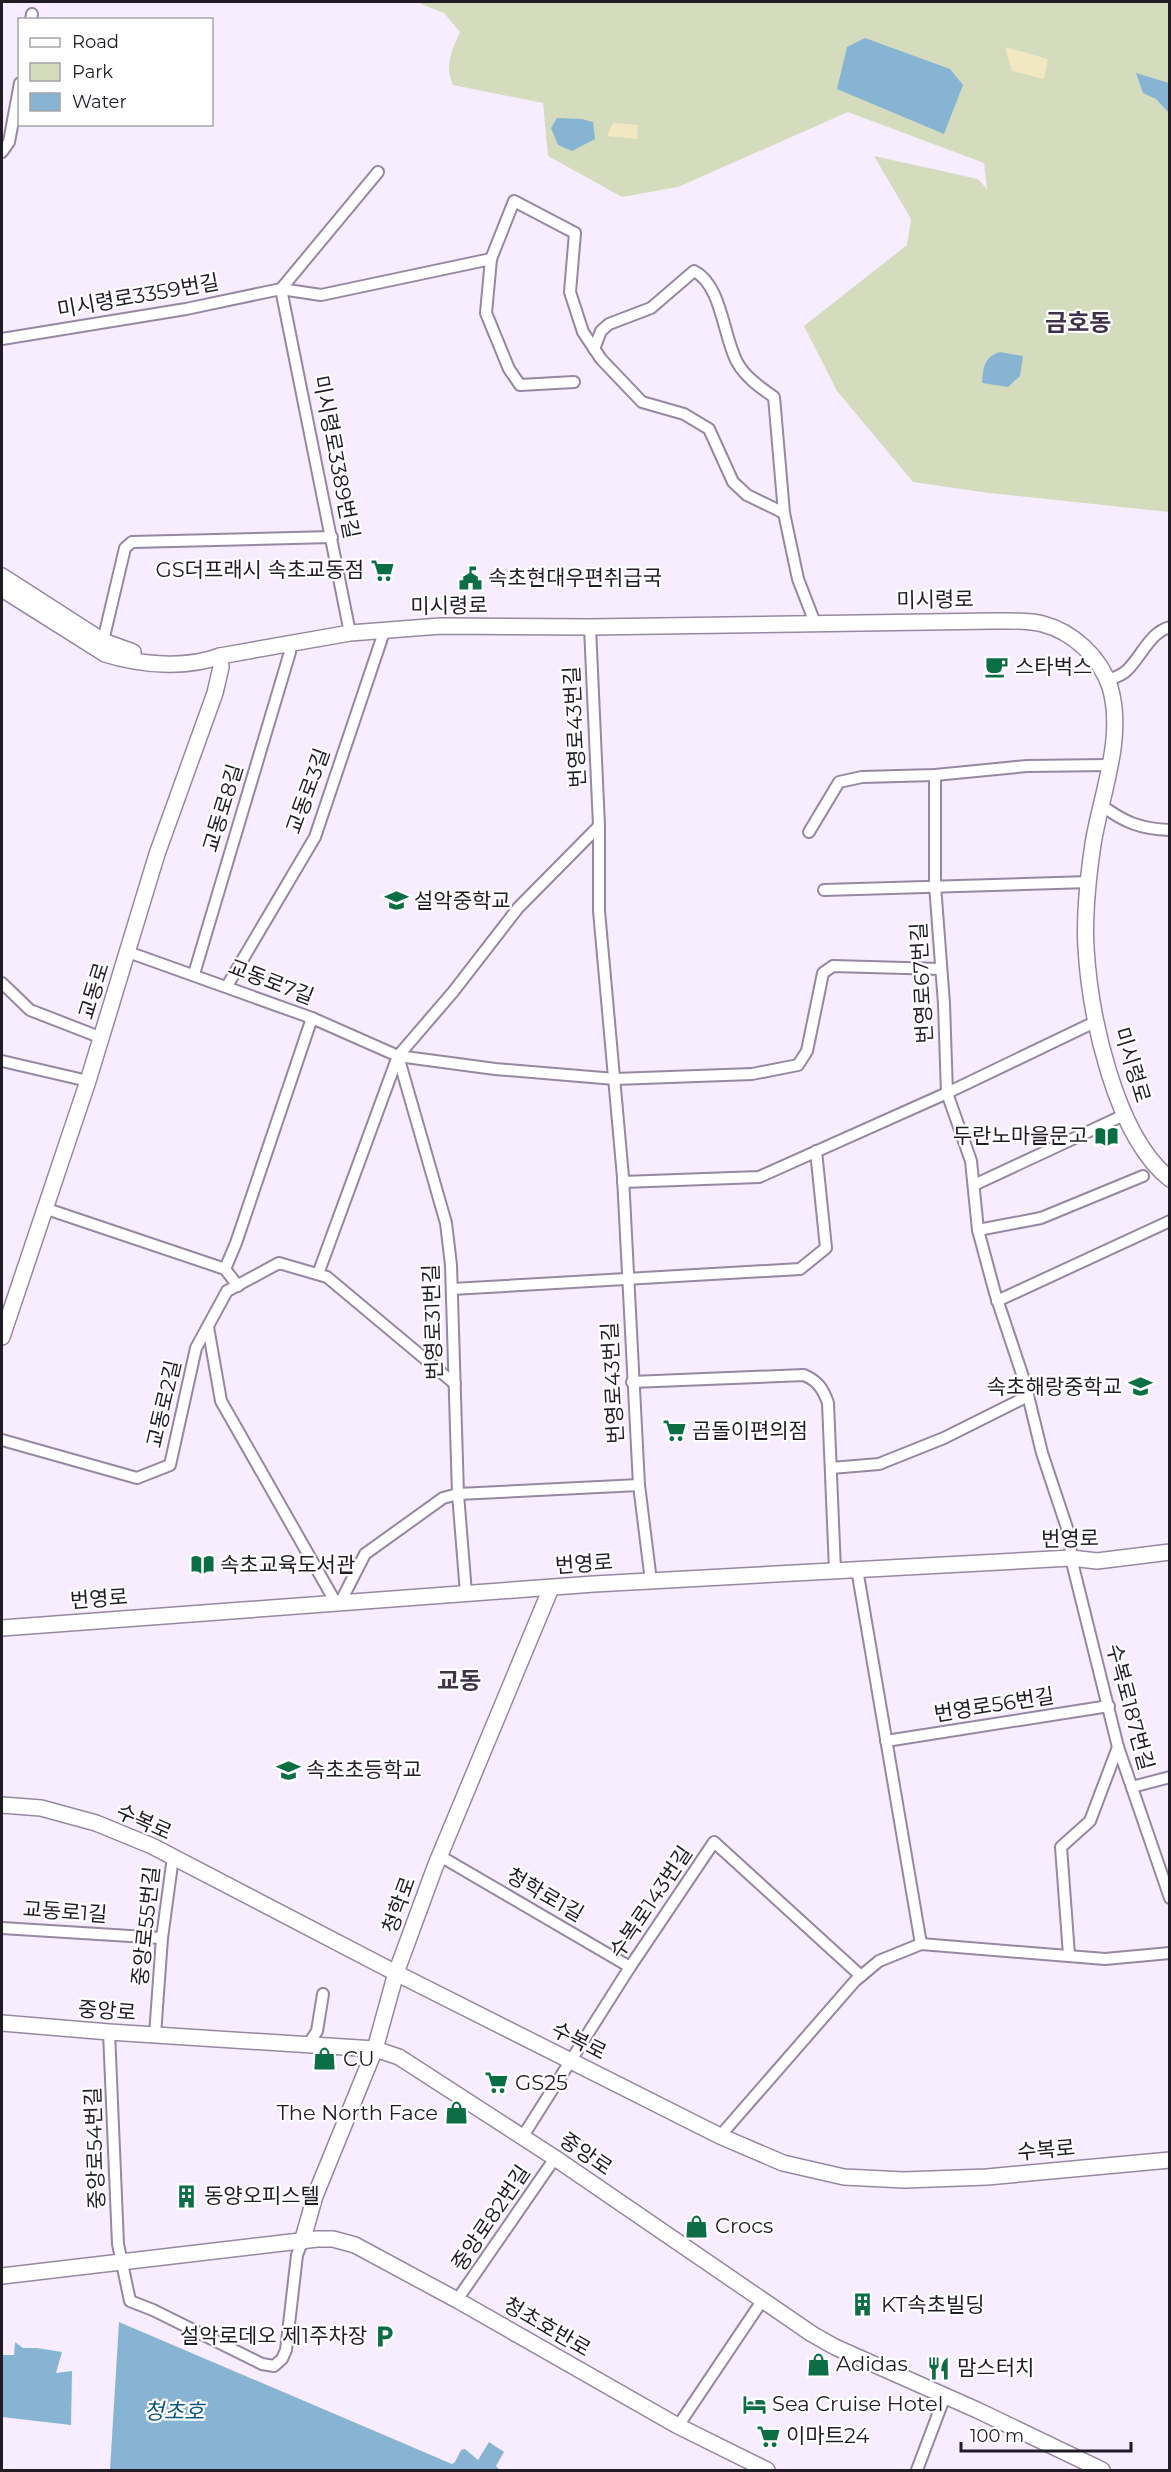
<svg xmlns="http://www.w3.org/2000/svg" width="1171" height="2472" viewBox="0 0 1171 2472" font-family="Montserrat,'Noto Sans KR',sans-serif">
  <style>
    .green { fill: #d4dcbd }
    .sand { fill: #f1e8c2 }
    .water { fill: #88b4d4 }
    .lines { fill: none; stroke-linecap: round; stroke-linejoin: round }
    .street-casing { stroke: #9687a2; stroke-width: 14 }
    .secondary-casing { stroke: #9687a2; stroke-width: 18 }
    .street { stroke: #fff; stroke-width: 10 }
    .secondary { stroke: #fff; stroke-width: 15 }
    .labels { text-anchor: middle; stroke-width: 4.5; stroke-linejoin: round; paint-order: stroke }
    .street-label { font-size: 21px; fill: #201b25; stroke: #fff }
    .poi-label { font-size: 21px; fill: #201b25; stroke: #fff; text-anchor: start }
    .water-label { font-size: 22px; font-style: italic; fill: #0d5882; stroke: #fff }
    .quarter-label { font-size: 24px; font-weight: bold; fill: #3f3248; stroke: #fff }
  </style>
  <rect width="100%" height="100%" fill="#f7edfe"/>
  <path class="green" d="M421 2H1169V512L989 493 913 482 837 391 804 326 907 245 911 219 874 156 978 179 987 189 984 163 848 112 678 187 622 197 548 156 543 103 453 85C444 65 452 51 460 32L444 13 421 4Z"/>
  <g class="sand">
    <polygon points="1005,47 1048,59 1044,79 1012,71"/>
    <polygon points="613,123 638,125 637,139 607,136"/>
  </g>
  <g class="water">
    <polygon points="865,38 950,69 963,85 944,134 837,89 847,47"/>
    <polygon points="1136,73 1169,83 1169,113 1156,99 1143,93"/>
    <polygon points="557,118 582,119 593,122 595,139 572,151 558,145 551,128"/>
    <path d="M1000 352 1023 356 1020 376 1008 387 982 383C983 367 984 357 1000 352Z"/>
    <polygon points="119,2322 452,2464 455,2462 461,2450 465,2449 478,2460 489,2442 504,2452 496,2466 499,2469 110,2470"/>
    <polygon points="15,2342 23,2348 37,2348 62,2352 56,2373 72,2371 71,2425 2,2417 2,2355 14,2355"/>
  </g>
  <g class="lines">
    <defs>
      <g id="street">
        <polyline points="31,20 32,14"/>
        <polyline points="2,152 9,142 20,83"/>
        <polyline points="491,259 514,201 575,233 570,292 583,332 601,359 642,402 684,414 709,429 733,482 747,495 784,513 798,579 815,623"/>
        <polyline points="281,289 350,633"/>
        <polyline points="281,289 378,172"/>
        <polyline points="2,339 186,309 281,289 321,295 491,259 486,313 509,369 520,385 574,382"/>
        <path d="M594 349 601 331 609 324 651 308 694 271C722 285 723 336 737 362 745 377 761 388 774 397L784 513"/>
        <polyline points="590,627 599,826 599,911 623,1177 639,1485 651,1581"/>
        <polyline points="103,641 125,548 132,542 332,537"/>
        <path d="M1107 681C1113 678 1120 676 1125 672 1140 660 1149 632 1170 627"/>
        <polyline points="935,775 935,885 944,1004 947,1093 971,1161 978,1230 995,1293 1025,1383 1042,1453 1070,1537 1071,1558 1118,1747 1170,1898"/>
        <path d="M1101 805C1124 822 1140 829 1170 830"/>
        <polyline points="809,832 839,782 862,777 935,775 1027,766 1109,765"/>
        <polyline points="824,890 1089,882"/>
        <polyline points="128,952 312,1018 398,1056 495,1069 615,1079 752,1074 798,1065 807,1051 823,973 833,966 941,969"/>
        <polyline points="194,974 290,652"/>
        <polyline points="2,983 30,1010 102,1038"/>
        <polyline points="227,986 315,837 385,629"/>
        <polyline points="398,1056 446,1223 451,1265 458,1494 466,1593"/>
        <polyline points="2,1061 88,1081"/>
        <polyline points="623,1182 759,1177 947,1093 1097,1021"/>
        <polyline points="974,1185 1124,1115"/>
        <polyline points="44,1208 225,1269"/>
        <polyline points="978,1230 1041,1218 1143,1176"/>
        <polyline points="318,1274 398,1056 453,992 518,908 599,826"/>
        <polyline points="238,1286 225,1269 236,1243 312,1018"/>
        <polyline points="452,1289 800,1269 826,1248 816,1151"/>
        <polyline points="997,1301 1170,1221"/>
        <polyline points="208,1327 221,1401 336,1603"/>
        <path d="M632 1382 804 1375C818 1381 823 1389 828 1403L835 1570"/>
        <polyline points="2,1440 137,1478 170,1465 196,1348 227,1291 279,1263 327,1277 455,1384"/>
        <polyline points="831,1468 879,1464 944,1438 1028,1396"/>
        <polyline points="857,1569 921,1944"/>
        <polyline points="340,1603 365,1554 443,1498 458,1494 639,1485"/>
        <polyline points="886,1741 1109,1706"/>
        <polyline points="1132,1787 1170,1777"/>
        <polyline points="440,1856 630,1967"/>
        <polyline points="2,1928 162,1938"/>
        <polyline points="1069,1955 1061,1847 1090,1821 1118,1747"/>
        <polyline points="109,2032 118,2244 130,2301 153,2310 262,2364 274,2366 282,2359 286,2350 297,2255 302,2242"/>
        <polyline points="155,2035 162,1938 173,1857"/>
        <polyline points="308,2045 317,2031 323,1994"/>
        <polyline points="523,2136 630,1967 714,1842 861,1976"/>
        <polyline points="720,2136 855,1981 879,1961 921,1944 1105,1959 1170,1953"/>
        <polyline points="457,2300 555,2158"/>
        <polyline points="678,2426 762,2301"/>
        <polyline points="917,2470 945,2396"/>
      </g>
      <g id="secondary">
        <polyline points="2,576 103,641 133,652"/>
        <path d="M2 589 105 654C140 665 186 669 220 656L350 633 441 626 590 627 993 621C1009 621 1028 620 1043 624 1073 632 1100 657 1110 687 1125 738 1101 794 1093 844 1088 878 1084 914 1086 948 1090 1015 1115 1136 1170 1179"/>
        <polyline points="2,1337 88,1081 157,854 215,693 221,667 220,656"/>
        <polyline points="2,1628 594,1584 1071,1558 1097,1561 1170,1552"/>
        <polyline points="2,1805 41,1808 96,1823 152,1846 396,1973 720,2136 783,2163 844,2177 904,2180 987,2177 1170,2160"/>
        <polyline points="2,2023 109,2032 375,2049 399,2057 555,2158 812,2334 835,2347 977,2410 1102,2470"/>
        <polyline points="302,2242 315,2196 375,2049 396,1973 435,1867 551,1588"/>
        <polyline points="2,2276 317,2239 333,2239 355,2245 457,2300 678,2426 767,2470"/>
      </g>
    </defs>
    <use href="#street" class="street-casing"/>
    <use href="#secondary" class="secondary-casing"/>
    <use href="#street" class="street"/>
    <use href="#secondary" class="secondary"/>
  </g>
  <defs>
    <symbol id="supermarket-bare" viewBox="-9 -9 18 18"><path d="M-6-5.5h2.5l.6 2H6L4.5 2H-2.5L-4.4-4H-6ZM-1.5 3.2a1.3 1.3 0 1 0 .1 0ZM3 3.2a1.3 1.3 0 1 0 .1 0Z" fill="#0c6e44" stroke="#fff" stroke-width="2.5" paint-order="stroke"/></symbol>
    <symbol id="civic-bare" viewBox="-9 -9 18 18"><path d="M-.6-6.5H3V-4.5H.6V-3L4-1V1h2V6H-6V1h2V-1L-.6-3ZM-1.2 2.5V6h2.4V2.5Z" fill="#0c6e44" stroke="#fff" stroke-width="2.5" paint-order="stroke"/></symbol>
    <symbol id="cafe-bare" viewBox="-9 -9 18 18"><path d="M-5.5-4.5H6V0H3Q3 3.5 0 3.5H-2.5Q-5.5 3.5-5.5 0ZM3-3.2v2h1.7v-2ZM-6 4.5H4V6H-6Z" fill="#0c6e44" stroke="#fff" stroke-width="2.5" paint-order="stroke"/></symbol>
    <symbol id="school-bare" viewBox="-9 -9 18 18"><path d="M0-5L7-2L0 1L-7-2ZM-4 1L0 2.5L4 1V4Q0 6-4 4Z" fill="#0c6e44" stroke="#fff" stroke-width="2.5" paint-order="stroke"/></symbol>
    <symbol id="library-bare" viewBox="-9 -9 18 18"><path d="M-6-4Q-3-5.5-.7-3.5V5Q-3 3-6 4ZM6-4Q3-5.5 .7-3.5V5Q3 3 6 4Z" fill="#0c6e44" stroke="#fff" stroke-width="2.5" paint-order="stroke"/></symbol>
    <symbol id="shop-bare" viewBox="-9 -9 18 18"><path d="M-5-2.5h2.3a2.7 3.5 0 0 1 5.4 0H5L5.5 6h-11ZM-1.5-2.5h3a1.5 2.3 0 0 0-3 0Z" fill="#0c6e44" stroke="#fff" stroke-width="2.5" paint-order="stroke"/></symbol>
    <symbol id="building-bare" viewBox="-9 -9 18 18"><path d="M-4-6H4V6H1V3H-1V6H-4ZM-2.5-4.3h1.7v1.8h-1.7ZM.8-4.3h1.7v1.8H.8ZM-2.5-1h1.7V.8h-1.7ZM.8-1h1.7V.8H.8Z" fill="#0c6e44" stroke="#fff" stroke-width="2.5" paint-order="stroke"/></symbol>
    <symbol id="parking-bare" viewBox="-9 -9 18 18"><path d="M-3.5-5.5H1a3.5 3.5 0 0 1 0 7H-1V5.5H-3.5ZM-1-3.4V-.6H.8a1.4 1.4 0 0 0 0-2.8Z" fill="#0c6e44" stroke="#fff" stroke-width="2.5" paint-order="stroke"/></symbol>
    <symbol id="restaurant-bare" viewBox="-9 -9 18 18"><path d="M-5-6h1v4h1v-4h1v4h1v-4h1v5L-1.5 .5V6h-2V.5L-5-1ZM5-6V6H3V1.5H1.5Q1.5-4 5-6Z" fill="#0c6e44" stroke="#fff" stroke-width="2.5" paint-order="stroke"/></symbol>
    <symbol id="hotel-bare" viewBox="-9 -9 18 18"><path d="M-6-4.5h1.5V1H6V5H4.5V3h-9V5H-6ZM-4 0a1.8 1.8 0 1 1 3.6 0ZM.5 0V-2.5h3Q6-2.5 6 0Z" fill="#0c6e44" stroke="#fff" stroke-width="2.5" paint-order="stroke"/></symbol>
  </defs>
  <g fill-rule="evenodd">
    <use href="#supermarket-bare" x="366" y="554" width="33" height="33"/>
    <use href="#civic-bare" x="454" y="562" width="33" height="33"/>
    <use href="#cafe-bare" x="980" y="650" width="33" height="33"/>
    <use href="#school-bare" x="380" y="884" width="33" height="33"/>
    <use href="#library-bare" x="1090" y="1120" width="33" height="33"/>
    <use href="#school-bare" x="1124" y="1370" width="33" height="33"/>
    <use href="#supermarket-bare" x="658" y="1414" width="33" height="33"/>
    <use href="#library-bare" x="186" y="1548" width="33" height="33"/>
    <use href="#school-bare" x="272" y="1754" width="33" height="33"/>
    <use href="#shop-bare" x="308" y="2042" width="33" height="33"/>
    <use href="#supermarket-bare" x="480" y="2066" width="33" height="33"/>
    <use href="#shop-bare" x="440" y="2096" width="33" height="33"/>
    <use href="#building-bare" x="170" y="2180" width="33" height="33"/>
    <use href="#shop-bare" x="680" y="2210" width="33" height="33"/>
    <use href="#building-bare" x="846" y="2288" width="33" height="33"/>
    <use href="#parking-bare" x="368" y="2320" width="33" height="33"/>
    <use href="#shop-bare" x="802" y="2348" width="33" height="33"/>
    <use href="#restaurant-bare" x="922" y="2352" width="33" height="33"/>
    <use href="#hotel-bare" x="738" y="2388" width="33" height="33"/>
    <use href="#supermarket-bare" x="752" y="2420" width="33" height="33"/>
  </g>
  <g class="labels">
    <g class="street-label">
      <text transform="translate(138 296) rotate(-10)" y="7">미시령로3359번길</text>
      <text transform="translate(336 457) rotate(79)" y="7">미시령로3389번길</text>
      <text transform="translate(935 600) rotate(-1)" y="7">미시령로</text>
      <text transform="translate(449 606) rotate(-1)" y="7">미시령로</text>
      <text transform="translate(575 727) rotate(-93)" y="7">번영로43번길</text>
      <text transform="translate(308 791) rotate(-70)" y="7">교동로3길</text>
      <text transform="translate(223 808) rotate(-73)" y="7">교동로8길</text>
      <text transform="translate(271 982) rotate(21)" y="7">교동로7길</text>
      <text transform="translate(922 983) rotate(-93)" y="7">번영로67번길</text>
      <text transform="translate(94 991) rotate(-73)" y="7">교동로</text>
      <text transform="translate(1132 1065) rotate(73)" y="7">미시령로</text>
      <text transform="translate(433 1322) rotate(-92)" y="7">번영로31번길</text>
      <text transform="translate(613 1383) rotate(-93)" y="7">번영로43번길</text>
      <text transform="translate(164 1404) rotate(-77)" y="7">교동로2길</text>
      <text transform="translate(1070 1539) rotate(-1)" y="7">번영로</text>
      <text transform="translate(584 1564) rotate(-4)" y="7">번영로</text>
      <text transform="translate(99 1599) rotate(-4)" y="7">번영로</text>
      <text transform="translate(994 1705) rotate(-9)" y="7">번영로56번길</text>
      <text transform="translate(1130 1707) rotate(75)" y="7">수복로187번길</text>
      <text transform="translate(144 1822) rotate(24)" y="7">수복로</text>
      <text transform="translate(545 1895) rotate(30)" y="7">청학로1길</text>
      <text transform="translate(651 1902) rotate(-56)" y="7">수복로143번길</text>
      <text transform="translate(399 1905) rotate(-70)" y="7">청학로</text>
      <text transform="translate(65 1912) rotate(4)" y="7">교동로1길</text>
      <text transform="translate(146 1926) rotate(-84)" y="7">중앙로55번길</text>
      <text transform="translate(107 2011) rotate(4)" y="7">중앙로</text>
      <text transform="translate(579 2041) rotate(27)" y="7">수복로</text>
      <text transform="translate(95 2148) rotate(-92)" y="7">중앙로54번길</text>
      <text transform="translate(1046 2150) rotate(-5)" y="7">수복로</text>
      <text transform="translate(586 2154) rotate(34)" y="7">중앙로</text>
      <text transform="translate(491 2218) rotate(-56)" y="7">중앙로82번길</text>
      <text transform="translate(547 2327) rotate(30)" y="7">청초호반로</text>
    </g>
    <g class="poi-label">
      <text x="364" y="577" text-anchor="end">GS더프래시 속초교동점</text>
      <text x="488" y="585">속초현대우편취급국</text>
      <text x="1015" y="674">스타벅스</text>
      <text x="414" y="908">설악중학교</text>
      <text x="1088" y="1143" text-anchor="end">두란노마을문고</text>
      <text x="1122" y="1394" text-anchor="end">속초해랑중학교</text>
      <text x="692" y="1438">곰돌이편의점</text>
      <text x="220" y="1572">속초교육도서관</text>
      <text x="306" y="1777">속초초등학교</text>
      <text x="343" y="2066">CU</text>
      <text x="515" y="2090">GS25</text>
      <text x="438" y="2120" text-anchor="end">The North Face</text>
      <text x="204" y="2203">동양오피스텔</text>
      <text x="715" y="2233">Crocs</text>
      <text x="881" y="2312">KT속초빌딩</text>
      <text x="367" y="2343" text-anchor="end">설악로데오 제1주차장</text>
      <text x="836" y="2371">Adidas</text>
      <text x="957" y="2375">맘스터치</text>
      <text x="772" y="2411">Sea Cruise Hotel</text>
      <text x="786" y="2443">이마트24</text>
    </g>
    <g class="water-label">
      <text x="174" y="2419">청초호</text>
    </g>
    <g class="quarter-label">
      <text x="1078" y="331">금호동</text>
      <text x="459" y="1689">교동</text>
    </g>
  </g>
  <rect width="1171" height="2472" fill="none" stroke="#201b25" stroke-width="6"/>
  <rect x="18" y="18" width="195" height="108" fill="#ffffff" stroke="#a6a4a8" stroke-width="1.5"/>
  <rect x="30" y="38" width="30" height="9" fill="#ffffff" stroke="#a6a4a8" stroke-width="1.5"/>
  <text x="72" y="48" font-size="18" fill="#201b25">Road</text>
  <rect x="30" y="63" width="30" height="18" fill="#d4dcbd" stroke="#a6a4a8" stroke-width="1.5"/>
  <text x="72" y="78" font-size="18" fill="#201b25">Park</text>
  <rect x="30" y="93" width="30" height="18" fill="#88b4d4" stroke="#a6a4a8" stroke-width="1.5"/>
  <text x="72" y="108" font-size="18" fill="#201b25">Water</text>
  <path d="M961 2442v9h170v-9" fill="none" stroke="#201b25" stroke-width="3"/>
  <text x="970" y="2442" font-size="18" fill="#201b25" stroke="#ffffff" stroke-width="4.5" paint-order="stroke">100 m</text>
</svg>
